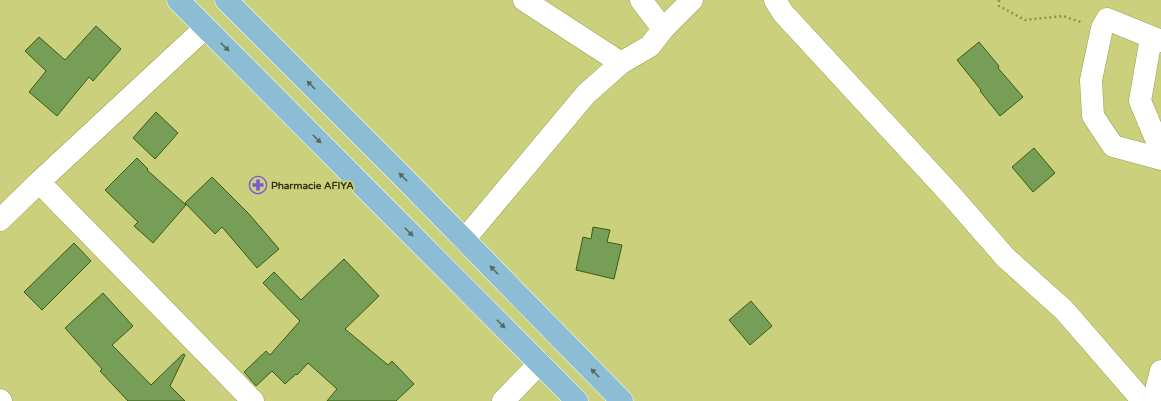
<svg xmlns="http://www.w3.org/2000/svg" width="1161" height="401" viewBox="0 0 1161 401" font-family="'Varela Round',sans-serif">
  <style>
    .building { fill: #779e57; stroke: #3a5d14 }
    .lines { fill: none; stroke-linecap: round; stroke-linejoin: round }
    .minor-casing { stroke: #9a9f4b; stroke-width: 23 }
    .major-casing { stroke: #fff; stroke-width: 23 }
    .path { stroke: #8e9251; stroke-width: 2.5; stroke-dasharray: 2 3; stroke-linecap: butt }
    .minor { stroke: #fff; stroke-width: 22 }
    .major { stroke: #8bbdd5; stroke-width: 22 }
    .oneway { fill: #556a5f }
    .labels { text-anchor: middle; stroke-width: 3.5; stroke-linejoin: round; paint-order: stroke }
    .poi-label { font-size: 10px; font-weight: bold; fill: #313310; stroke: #cad07c; text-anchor: start }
  </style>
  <rect width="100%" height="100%" fill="#cad07c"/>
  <g class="building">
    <polygon points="96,26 121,49 93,81 89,77 57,116 29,92 46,71 25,51 39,37 65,60"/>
    <polygon points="979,42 999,66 998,68 1023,97 1000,116 980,91 981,90 957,60"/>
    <polygon points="156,112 178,133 155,159 133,138"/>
    <polygon points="1034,148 1055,173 1033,192 1012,167"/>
    <polygon points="137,158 148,169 147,170 186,205 153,243 134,226 138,222 105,190"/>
    <polygon points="212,177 249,214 279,249 257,268 222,227 215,234 185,203"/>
    <polygon points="593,227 610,230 607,242 622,245 614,279 576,270 583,237 591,239"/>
    <polygon points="74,243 91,261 42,310 24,292"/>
    <polygon points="344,259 379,296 345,329 388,365 392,361 414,384 396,401 327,401 337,389 308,363 297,375 296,374 285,384 272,371 256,386 244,372 266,351 270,355 300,321 263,283 274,272 301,300"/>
    <polygon points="103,293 133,326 112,345 151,385 183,354 185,355 170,386 185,401 128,401 100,371 102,369 65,328"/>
    <polygon points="751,301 772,326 750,345 729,320"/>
  </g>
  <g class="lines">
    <defs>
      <g id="minor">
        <polyline points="524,0 621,63"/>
        <polyline points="641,0 663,29"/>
        <polyline points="775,0 783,13 951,195 1005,257 1064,310 1143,401"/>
        <polyline points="1151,38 1140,101 1161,151"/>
        <polyline points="1161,41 1107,19 1102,28 1091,80 1093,116 1113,146 1161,159"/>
        <polyline points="39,182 253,401"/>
        <polyline points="0,220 39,182 206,27"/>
        <polyline points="464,240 586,94 621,63 650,46 663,29 692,0"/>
        <polyline points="0,400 1,401"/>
        <polyline points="503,401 540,363"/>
        <polyline points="1156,401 1157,386 1161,371"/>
      </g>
      <g id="major">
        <polyline points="178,0 577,401"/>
        <polyline points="226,0 401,175 622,401"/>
      </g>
    </defs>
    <use href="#minor" class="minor-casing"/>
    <use href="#major" class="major-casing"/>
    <polyline class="path" points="999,0 999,6 1025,20 1063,16 1081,22"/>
    <use href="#minor" class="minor"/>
    <use href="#major" class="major"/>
  </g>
  <defs><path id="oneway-solid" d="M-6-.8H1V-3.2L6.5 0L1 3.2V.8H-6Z"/></defs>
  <g class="oneway">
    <use href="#oneway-solid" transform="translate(225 47) rotate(45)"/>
    <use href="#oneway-solid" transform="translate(311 85) rotate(-135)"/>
    <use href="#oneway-solid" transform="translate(317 139) rotate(45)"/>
    <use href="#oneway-solid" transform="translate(403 177) rotate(-135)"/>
    <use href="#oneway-solid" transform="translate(409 232) rotate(45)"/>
    <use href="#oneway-solid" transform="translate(494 270) rotate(-134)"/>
    <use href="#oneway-solid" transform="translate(501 324) rotate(45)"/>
    <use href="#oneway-solid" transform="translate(595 373) rotate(-134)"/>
  </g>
  <defs>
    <symbol id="pharmacy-ring" viewBox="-11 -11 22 22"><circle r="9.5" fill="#cad07c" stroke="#7a59d3" stroke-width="1.5"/><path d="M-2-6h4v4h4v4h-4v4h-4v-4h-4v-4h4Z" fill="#7a59d3"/></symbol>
  </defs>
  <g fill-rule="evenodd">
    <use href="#pharmacy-ring" x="248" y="175" width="20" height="20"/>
  </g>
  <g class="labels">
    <g class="poi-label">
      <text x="271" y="189">Pharmacie AFIYA</text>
    </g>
  </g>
</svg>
